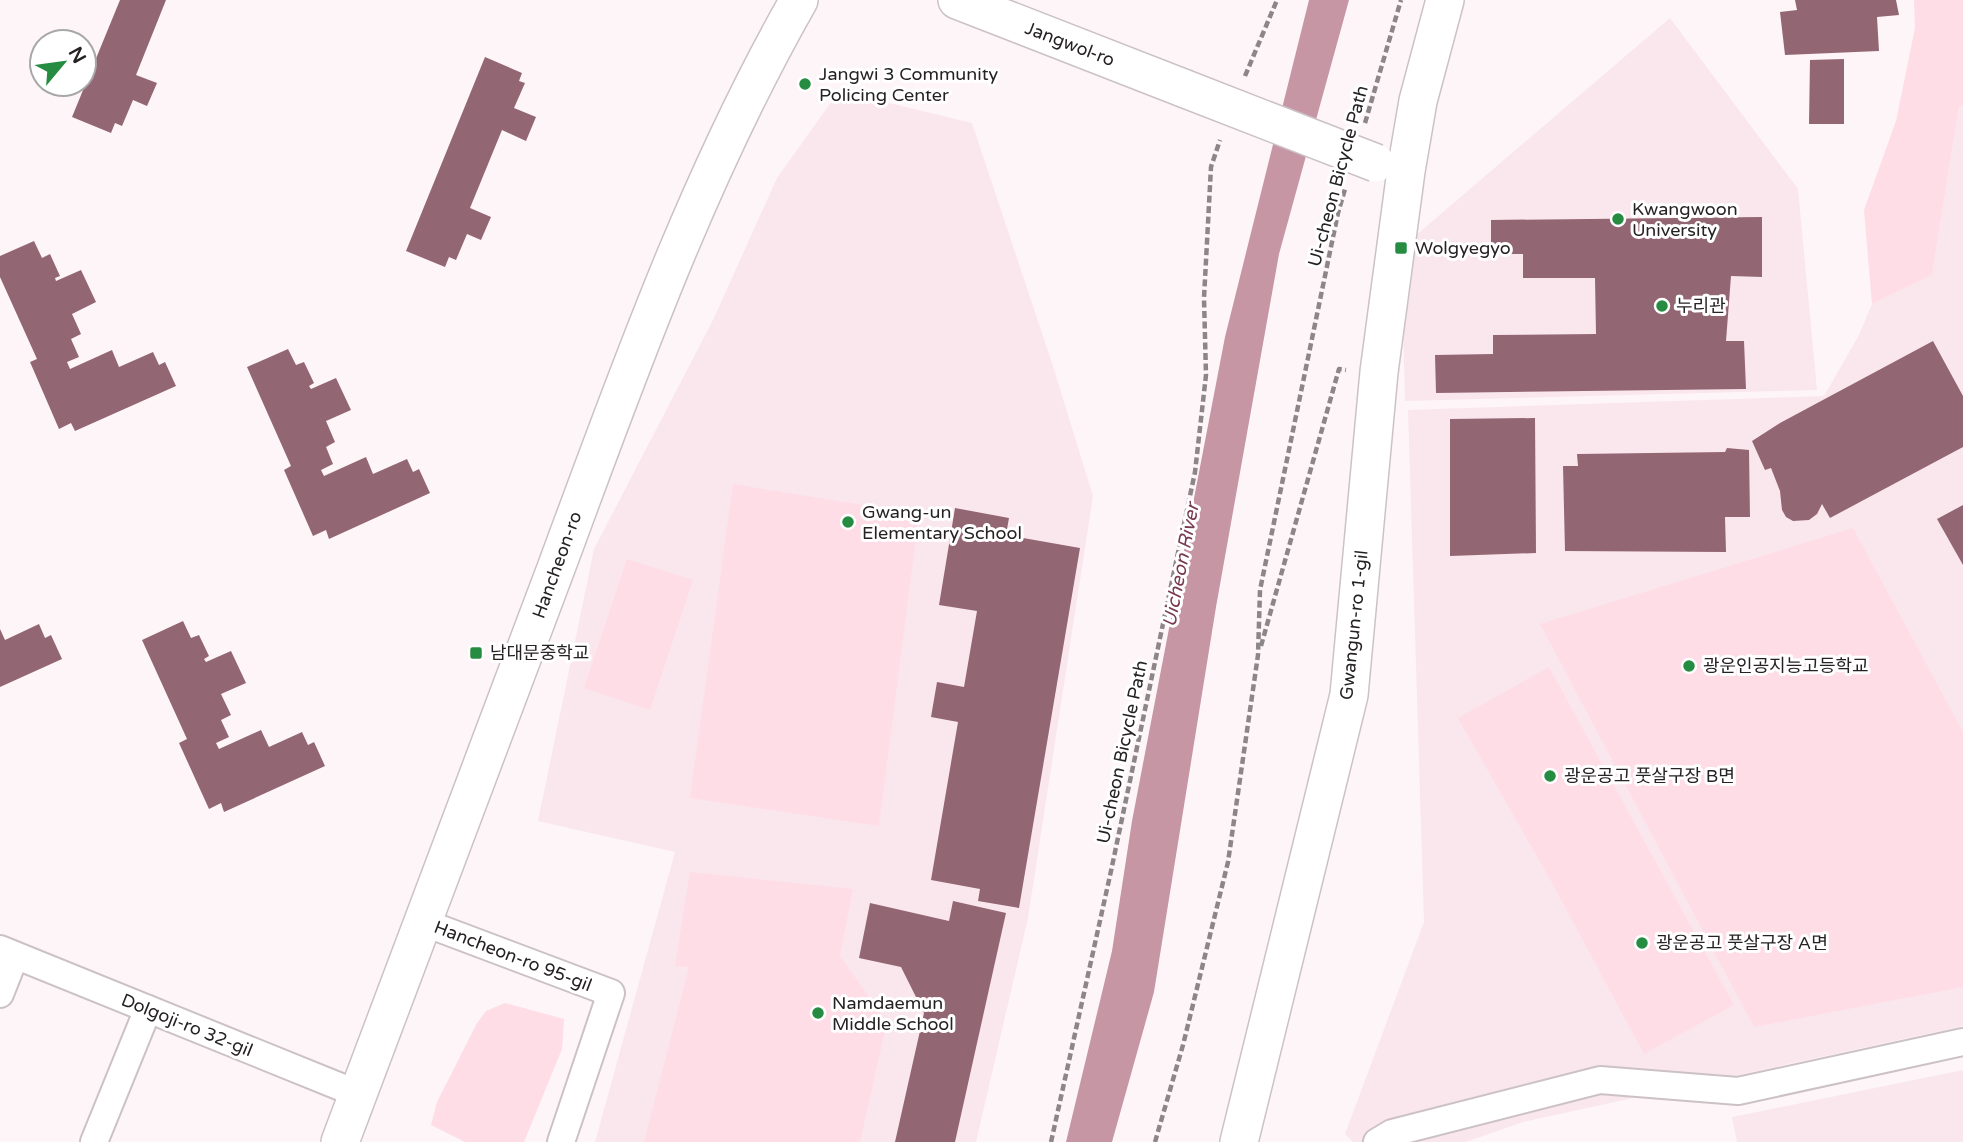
<svg xmlns="http://www.w3.org/2000/svg" width="1963" height="1142" viewBox="0 0 1963 1142" font-family="'Varela Round','Noto Sans KR',sans-serif">
  <style>
    .built { fill: #fae7ed }
    .green { fill: #fedde7 }
    .water { fill: #c696a5 }
    .building { fill: #936674 }
    .lines { fill: none; stroke-linecap: round; stroke-linejoin: round }
    .street-casing { stroke: #ccc2c5; stroke-width: 30 }
    .secondary-casing { stroke: #ccc2c5; stroke-width: 40 }
    .path { stroke: #8c8688; stroke-width: 4.5; stroke-dasharray: 7 3.5; stroke-linecap: butt }
    .street { stroke: #fff; stroke-width: 26 }
    .secondary { stroke: #fff; stroke-width: 37 }
    .secondary-bridge-casing { stroke: #ccc2c5; stroke-width: 40; stroke-linecap: butt }
    .secondary-bridge { stroke: #fff; stroke-width: 37 }
    .poi-dot { fill: #268c42; stroke: #fff; stroke-width: 2.5 }
    .labels { text-anchor: middle; stroke-width: 6; stroke-linejoin: round; paint-order: stroke }
    .street-label { font-size: 18px; fill: #262223; stroke: #fff }
    .poi-label { font-size: 18px; fill: #262223; stroke: #fff; text-anchor: start }
    .water-label { font-size: 19px; font-style: italic; fill: #793a51; stroke: #fff }
  </style>
  <rect width="100%" height="100%" fill="#fef5f8"/>
  <g class="built">
    <polygon points="1670,18 1798,189 1817,390 1405,401 1401,248"/>
    <polygon points="839,91 972,123 1052,363 1093,496 1028,918 976,1142 595,1142 675,852 538,821 594,549 713,320 777,178"/>
    <polygon points="1963,105 1963,1026 1523,1122 1466,1142 1353,1142 1345,1134 1424,922 1408,410 1824,396 1859,335 1872,304 1932,275 1959,107"/>
    <polygon points="1963,1070 1963,1142 1737,1142 1732,1117"/>
  </g>
  <g class="green">
    <polygon points="1914,0 1963,0 1963,105 1959,107 1932,275 1872,304 1864,210 1896,121 1915,28"/>
    <polygon points="733,484 919,514 879,826 690,798"/>
    <polygon points="1853,528 1963,732 1963,987 1754,1027 1540,624"/>
    <polygon points="627,559 693,580 650,710 584,688"/>
    <polygon points="1549,667 1734,1005 1644,1054 1551,881 1458,718"/>
    <polygon points="690,872 853,889 840,956 887,1022 860,1142 644,1142 689,967 675,966"/>
    <polygon points="505,1003 564,1019 562,1049 524,1142 465,1142 431,1125 437,1102 477,1023 486,1011"/>
  </g>
  <polygon class="water" points="1309,0 1349,0 1279,254 1216,607 1154,992 1112,1142 1066,1142 1112,951 1132,821 1225,337"/>
  <g class="building">
    <polygon points="120,0 166,0 136,75 157,83 147,106 133,100 122,126 115,123 111,133 72,117"/>
    <polygon points="1795,0 1896,0 1899,15 1877,17 1879,51 1785,55 1780,12 1797,10"/>
    <polygon points="485,57 522,73 519,81 525,83 514,108 536,117 526,141 502,130 470,208 491,217 481,240 467,234 456,260 449,257 445,267 406,251"/>
    <polygon points="1844,59 1844,124 1809,124 1810,60"/>
    <polygon points="1762,217 1762,277 1731,276 1726,341 1744,341 1746,389 1436,393 1435,355 1493,354 1493,335 1596,334 1595,278 1523,278 1523,254 1491,254 1491,220"/>
    <polygon points="34,241 42,258 50,254 60,276 55,278 56,281 81,270 96,302 72,314 81,334 71,339 79,357 67,362 70,369 112,350 119,367 153,352 159,365 165,362 176,386 75,431 71,423 59,429 30,362 37,359 0,277 0,256"/>
    <polygon points="1933,341 1963,396 1963,447 1830,518 1822,504 1817,514 1809,520 1793,521 1786,517 1782,510 1780,491 1771,468 1765,470 1752,441 1780,423"/>
    <polygon points="288,349 296,365 304,362 314,383 309,386 311,389 336,378 351,410 326,421 335,442 326,447 333,464 321,470 324,476 366,457 373,474 407,459 413,472 419,469 430,493 329,539 326,530 313,536 284,470 291,466 247,367"/>
    <polygon points="1535,418 1536,553 1450,556 1450,419"/>
    <polygon points="1727,448 1749,450 1750,517 1725,517 1726,552 1565,551 1563,466 1578,466 1577,454 1725,452"/>
    <polygon points="1963,505 1963,565 1937,519"/>
    <polygon points="955,508 1009,518 1006,535 1080,548 1019,908 978,901 980,889 931,880 958,722 931,717 937,682 964,687 977,611 939,605"/>
    <polygon points="183,621 191,638 199,635 209,656 204,659 206,662 231,651 246,683 221,694 231,715 221,720 229,737 216,743 219,749 261,730 269,747 302,732 308,745 314,742 325,766 224,812 221,803 209,809 179,743 187,739 142,640"/>
    <polygon points="39,624 45,638 51,635 62,659 0,687 0,629 5,640"/>
    <polygon points="953,901 1006,913 955,1142 895,1142 924,1013 901,967 859,958 870,903 949,921"/>
  </g>
  <g class="lines">
    <defs>
      <g id="street">
        <polyline points="425,923 611,993 561,1142"/>
        <polyline points="0,949 358,1094"/>
        <polyline points="0,994 15,956"/>
        <polyline points="94,1142 148,1009"/>
        <polyline points="1377,1142 1392,1133 1600,1080 1738,1091 1963,1042"/>
      </g>
      <g id="secondary">
        <polyline points="957,0 1183,88"/>
        <path d="M340 1142C414 949 487 756 558 563 629 371 698 177 799 0"/>
        <polyline points="1239,1142 1349,695 1379,372 1406,171 1418,101 1445,0"/>
      </g>
    </defs>
    <use href="#street" class="street-casing"/>
    <use href="#secondary" class="secondary-casing"/>
    <g class="path">
      <polyline points="1245,76 1277,0"/>
      <polyline points="1365,123 1401,0"/>
      <polyline points="1261,646 1339,369 1346,370"/>
      <polyline points="1051,1142 1111,871 1195,472 1206,375 1204,298 1211,167 1220,140"/>
      <polyline points="1155,1142 1183,1045 1228,862 1258,655 1260,590 1338,213 1345,189"/>
    </g>
    <use href="#street" class="street"/>
    <use href="#secondary" class="secondary"/>
    <defs>
      <polyline id="secondary-bridge" points="1183,88 1376,163"/>
    </defs>
    <use href="#secondary-bridge" class="secondary-bridge-casing"/>
    <use href="#secondary-bridge" class="secondary-bridge"/>
  </g>
  <g class="poi-dot">
    <circle cx="805" cy="84" r="7"/>
    <circle cx="1618" cy="219" r="7"/>
    <rect x="1394" y="241" width="14" height="14" rx="3.5"/>
    <circle cx="1662" cy="306" r="7"/>
    <circle cx="848" cy="522" r="7"/>
    <rect x="469" y="646" width="14" height="14" rx="3.5"/>
    <circle cx="1689" cy="666" r="7"/>
    <circle cx="1550" cy="776" r="7"/>
    <circle cx="1642" cy="943" r="7"/>
    <circle cx="818" cy="1013" r="7"/>
  </g>
  <g class="labels">
    <g class="street-label">
      <text transform="translate(1070 44) rotate(21)" y="6">Jangwol-ro</text>
      <text transform="translate(1338 176) rotate(-75)" y="6">Ui-cheon Bicycle Path</text>
      <text transform="translate(557 565) rotate(-70)" y="6">Hancheon-ro</text>
      <text transform="translate(1354 625) rotate(-84)" y="6">Gwangun-ro 1-gil</text>
      <text transform="translate(1122 752) rotate(-78)" y="6">Ui-cheon Bicycle Path</text>
      <text transform="translate(513 956) rotate(21)" y="6">Hancheon-ro 95-gil</text>
      <text transform="translate(187 1025) rotate(22)" y="6">Dolgoji-ro 32-gil</text>
    </g>
    <g class="poi-label">
      <text x="819" y="80">Jangwi 3 Community<tspan x="819" dy="21">Policing Center</tspan></text>
      <text x="1632" y="215">Kwangwoon<tspan x="1632" dy="21">University</tspan></text>
      <text x="1415" y="254">Wolgyegyo</text>
      <text x="1676" y="312">누리관</text>
      <text x="862" y="518">Gwang-un<tspan x="862" dy="21">Elementary School</tspan></text>
      <text x="490" y="659">남대문중학교</text>
      <text x="1703" y="672">광운인공지능고등학교</text>
      <text x="1564" y="782">광운공고 풋살구장 B면</text>
      <text x="1656" y="949">광운공고 풋살구장 A면</text>
      <text x="832" y="1009">Namdaemun<tspan x="832" dy="21">Middle School</tspan></text>
    </g>
    <g class="water-label">
      <text transform="translate(1180 565) rotate(-79)" y="7">Uicheon River</text>
    </g>
  </g>
  <g transform="translate(63 63) rotate(61)"><circle r="33" fill="#ffffff" stroke="#a8a7a7" stroke-width="2"/>
  <path d="M0-5L12 26L0 18L-12 26Z" fill="#268c42"/>
  <text y="-10" font-size="19" font-weight="bold" text-anchor="middle" fill="#262223">N</text>
  </g>
</svg>
